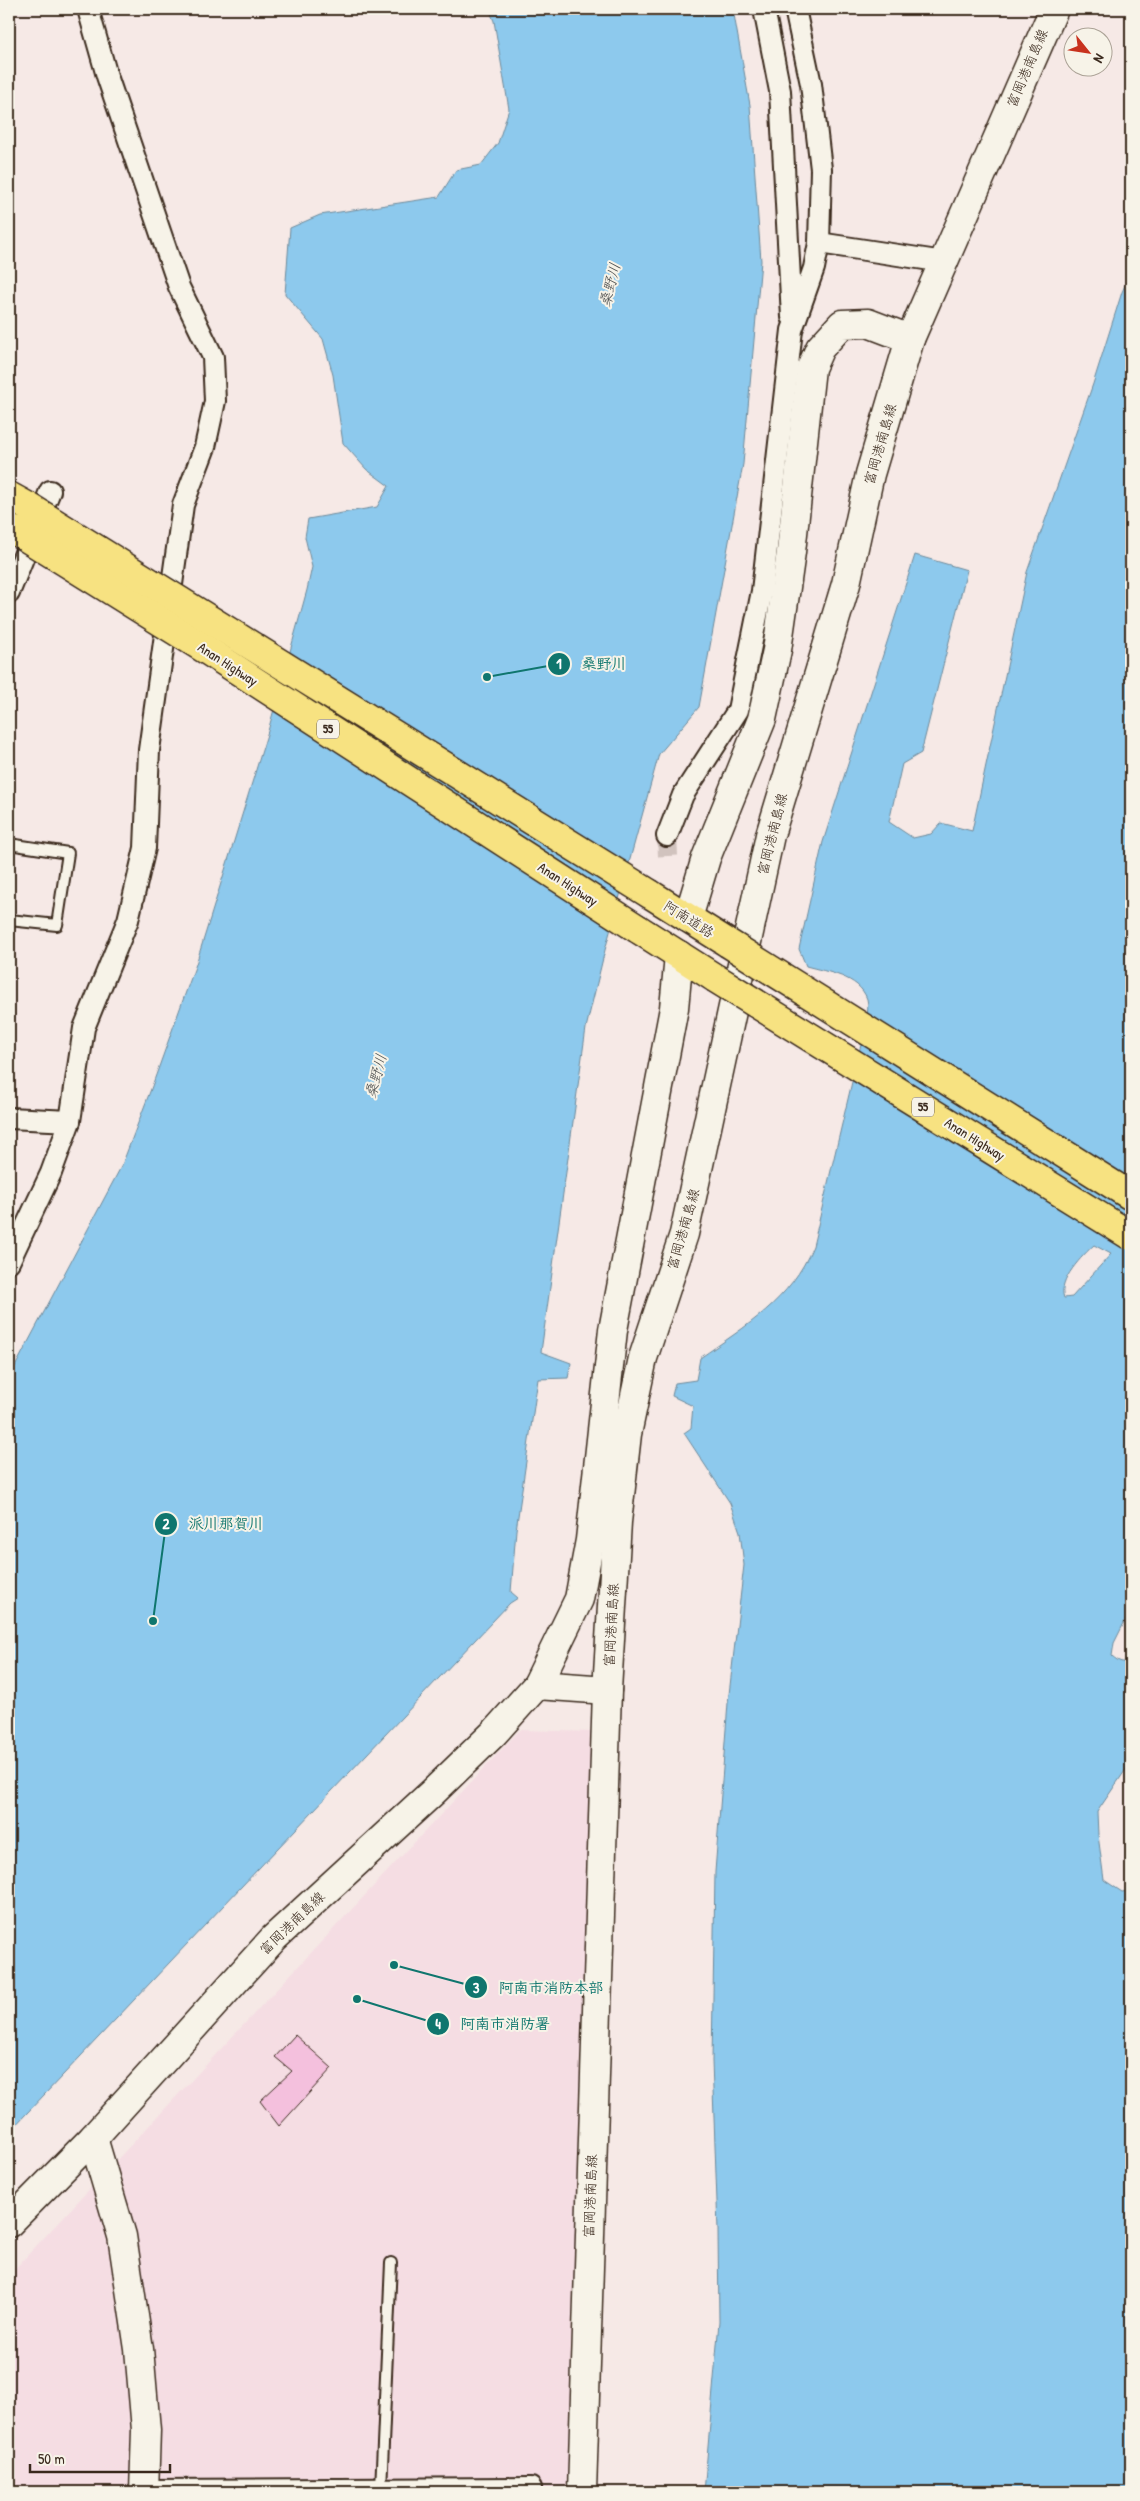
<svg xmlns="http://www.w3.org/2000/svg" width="1140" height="2501" viewBox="0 0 1140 2501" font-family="'Patrick Hand','Klee One',sans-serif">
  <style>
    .built { fill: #f5dde3 }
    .water { fill: #8dc9ed; stroke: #6c899a; fill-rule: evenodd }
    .building { fill: #f4c0dd; stroke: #3b2a1e }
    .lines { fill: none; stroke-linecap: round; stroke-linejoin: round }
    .street-tunnel { stroke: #d1c3be; stroke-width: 20; stroke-dasharray: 20 10; stroke-linecap: butt }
    .lane-casing { stroke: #3b2a1e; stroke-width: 14 }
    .street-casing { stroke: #3b2a1e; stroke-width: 24 }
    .secondary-casing { stroke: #3b2a1e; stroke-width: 31 }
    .highway-casing { stroke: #3b2a1e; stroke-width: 31 }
    .lane { stroke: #f7f3e8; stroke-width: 10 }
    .street { stroke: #f7f3e8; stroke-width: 20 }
    .secondary { stroke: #f7f3e8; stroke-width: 28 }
    .highway { stroke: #f7e281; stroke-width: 28 }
    .highway-bridge-casing { stroke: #3b2a1e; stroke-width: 31; stroke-linecap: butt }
    .highway-bridge { stroke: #f7e281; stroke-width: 28 }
    .labels { text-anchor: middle; stroke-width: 4; stroke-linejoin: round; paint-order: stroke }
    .shield { fill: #f7f3e8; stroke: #73665b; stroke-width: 1 }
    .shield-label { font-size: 12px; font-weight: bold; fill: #3b2a1e }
    .street-label { font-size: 14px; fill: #3b2a1e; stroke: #f7f3e8 }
    .water-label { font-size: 15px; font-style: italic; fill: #505252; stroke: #f7f3e8 }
    .leader { fill: none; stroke: #0f766e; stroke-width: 2 }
    .callout-dot { fill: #0f766e; stroke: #f7f3e8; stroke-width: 2 }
    .mark-label { font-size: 15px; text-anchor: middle; font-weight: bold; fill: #fff }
    .callout-label { font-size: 15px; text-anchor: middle; font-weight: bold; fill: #0f766e; stroke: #f7f3e8; stroke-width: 4; stroke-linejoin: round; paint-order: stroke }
  </style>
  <rect width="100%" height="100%" fill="#f6e9e6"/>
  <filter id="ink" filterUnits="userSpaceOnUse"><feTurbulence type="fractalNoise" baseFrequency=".02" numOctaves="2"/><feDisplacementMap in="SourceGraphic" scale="10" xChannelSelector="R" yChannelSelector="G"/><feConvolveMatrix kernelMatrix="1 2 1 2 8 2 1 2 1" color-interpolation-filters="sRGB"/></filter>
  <g filter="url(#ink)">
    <polygon class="built" points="520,1730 595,1732 572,2492 9,2492 9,2275"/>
    <g class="water">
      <polygon points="489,9 733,9 750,105 761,261 743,464 699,707 659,754 605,950 586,1028 541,1352 571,1363 568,1378 538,1379 516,1530 511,1592 518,1598 510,1603 9,2132 9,1378 122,1165 151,1089 196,964 268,731 307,590 312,567 305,537 308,519 377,507 389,486 366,469 343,443 333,375 323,339 285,294 290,228 320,215 439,197 456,170 481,165 498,143 509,109 494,21"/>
      <path d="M1131 272V1609L1114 1643 1112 1656C1119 1662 1123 1664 1131 1660V1762L1097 1812 1098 1835 1104 1880 1122 1892 1128 1891 1131 1886V2492H704L719 2322 718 2230 712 2061 715 1872 728 1703 744 1565 740 1532 730 1503 684 1433 691 1428 693 1406 672 1396 675 1383 696 1380 700 1358C746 1326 791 1300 813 1246L867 1019C867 1013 869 1005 867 999 859 976 827 972 806 966L799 949 823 842 915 555 967 570 921 753 902 764 889 822 913 838 931 834 941 823 972 831 1027 572 1093 384 1122 292ZM1094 1245 1111 1254 1072 1297 1064 1298C1057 1281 1083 1255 1094 1245Z"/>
    </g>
    <polygon class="building" points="295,2035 332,2068 279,2126 260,2101 292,2071 275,2057"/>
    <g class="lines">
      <polyline class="street-tunnel" points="667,836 668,856"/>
      <defs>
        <g id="lane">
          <polyline points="9,844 68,853 57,925 9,920"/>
          <polyline points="381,2489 391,2263"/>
        </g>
        <g id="street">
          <polyline points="764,9 780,91 792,317"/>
          <polyline points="819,243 944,262"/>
          <polyline points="9,593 50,491"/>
          <polyline points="667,836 683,795 738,710 762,591 792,330 814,268 819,243 821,169 811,84 795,9"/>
          <polyline points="9,1118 70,1121"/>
          <polyline points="9,1262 51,1173 70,1121 84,1028 128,920 145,848 149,750 183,505 205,447 215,401 213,357 179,287 107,76 88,9"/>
          <polyline points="145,2490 531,2488"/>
        </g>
        <g id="secondary">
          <polyline points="688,918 706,858 762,719 777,650 791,552 811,368 820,348 842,324 868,323 910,339"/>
          <polyline points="537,1685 607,1690"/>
          <polyline points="93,2138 122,2236 139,2349 146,2430 144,2492"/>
          <polyline points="9,2223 93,2138 274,1938 433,1792 494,1733 537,1685 579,1599 590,1540 613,1330 674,1008 679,955"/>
          <polyline points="582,2492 607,1690 617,1522 627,1434 643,1358 684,1234 770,835 846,584 870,474 910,339 1054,9"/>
        </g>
        <g id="highway">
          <polyline points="9,496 29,507"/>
          <polyline points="650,894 728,943"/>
          <polyline points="638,929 715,978"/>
        </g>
      </defs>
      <use href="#lane" class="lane-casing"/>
      <use href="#street" class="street-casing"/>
      <use href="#secondary" class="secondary-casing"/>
      <use href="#highway" class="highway-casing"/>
      <use href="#lane" class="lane"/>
      <use href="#street" class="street"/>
      <use href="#secondary" class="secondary"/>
      <use href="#highway" class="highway"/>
      <defs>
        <g id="highway-bridge">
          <polyline points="29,507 650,894"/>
          <polyline points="16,531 205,649 638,929"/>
          <polyline points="728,943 1131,1196"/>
          <polyline points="715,978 1131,1236"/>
        </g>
      </defs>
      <use href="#highway-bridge" class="highway-bridge-casing"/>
      <use href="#highway-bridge" class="highway-bridge"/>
    </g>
  </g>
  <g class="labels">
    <g class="shield">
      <rect x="317" y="719.5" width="22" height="19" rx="4"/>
      <rect x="912" y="1097.5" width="22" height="19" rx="4"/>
    </g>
    <g class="shield-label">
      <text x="328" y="733">55</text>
      <text x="923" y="1111">55</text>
    </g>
    <g class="street-label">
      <text transform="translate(1027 68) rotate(-67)" y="5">富岡港南島線</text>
      <text transform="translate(880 444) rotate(-74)" y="5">富岡港南島線</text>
      <text transform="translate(228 664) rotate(33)" y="5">Anan Highway</text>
      <text transform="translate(772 834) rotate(-76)" y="5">富岡港南島線</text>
      <text transform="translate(568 884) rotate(33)" y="5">Anan Highway</text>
      <text transform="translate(689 919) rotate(32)" y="5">阿南道路</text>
      <text transform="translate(975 1139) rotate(32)" y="5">Anan Highway</text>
      <text transform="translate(683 1229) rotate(-74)" y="5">富岡港南島線</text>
      <text transform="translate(611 1625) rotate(-87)" y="5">富岡港南島線</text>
      <text transform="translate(292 1923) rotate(-44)" y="5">富岡港南島線</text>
      <text transform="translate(590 2196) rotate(-88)" y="5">富岡港南島線</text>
    </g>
    <g class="water-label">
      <text transform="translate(610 285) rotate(-76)" y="5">桑野川</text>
      <text transform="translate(376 1076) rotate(-75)" y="5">桑野川</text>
    </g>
  </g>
  <path class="leader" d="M487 677L559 664M153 1621L166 1524M394 1965L476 1987M357 1999L438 2024"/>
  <g class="callout-dot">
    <circle cx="487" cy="677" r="5"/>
    <circle cx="153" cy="1621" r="5"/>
    <circle cx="394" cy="1965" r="5"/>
    <circle cx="357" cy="1999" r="5"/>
    <circle cx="559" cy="664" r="12"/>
    <circle cx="166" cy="1524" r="12"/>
    <circle cx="476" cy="1987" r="12"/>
    <circle cx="438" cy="2024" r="12"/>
  </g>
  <g class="mark-label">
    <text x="559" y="669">1</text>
    <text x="166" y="1529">2</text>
    <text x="476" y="1993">3</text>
    <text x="438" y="2029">4</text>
  </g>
  <g class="callout-label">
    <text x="604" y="669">桑野川</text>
    <text x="226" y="1529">派川那賀川</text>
    <text x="551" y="1993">阿南市消防本部</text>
    <text x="505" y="2029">阿南市消防署</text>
  </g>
  <rect width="1140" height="2501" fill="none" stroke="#f7f3e8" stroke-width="30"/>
  <rect x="15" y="15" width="1110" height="2471" fill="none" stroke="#3b2a1e" stroke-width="2" filter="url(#ink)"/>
  <g transform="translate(1088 52) rotate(120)"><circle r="24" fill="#f7f3e8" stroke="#aca397"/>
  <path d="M0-4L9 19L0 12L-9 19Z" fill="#c8321e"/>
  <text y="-8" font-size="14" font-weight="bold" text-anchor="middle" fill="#3b2a1e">N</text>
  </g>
  <path d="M30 2464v8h140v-8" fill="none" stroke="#3b2a1e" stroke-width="2.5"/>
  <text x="38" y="2464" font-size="15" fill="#3b2a1e" stroke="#f7f3e8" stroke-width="4" paint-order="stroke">50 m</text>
</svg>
